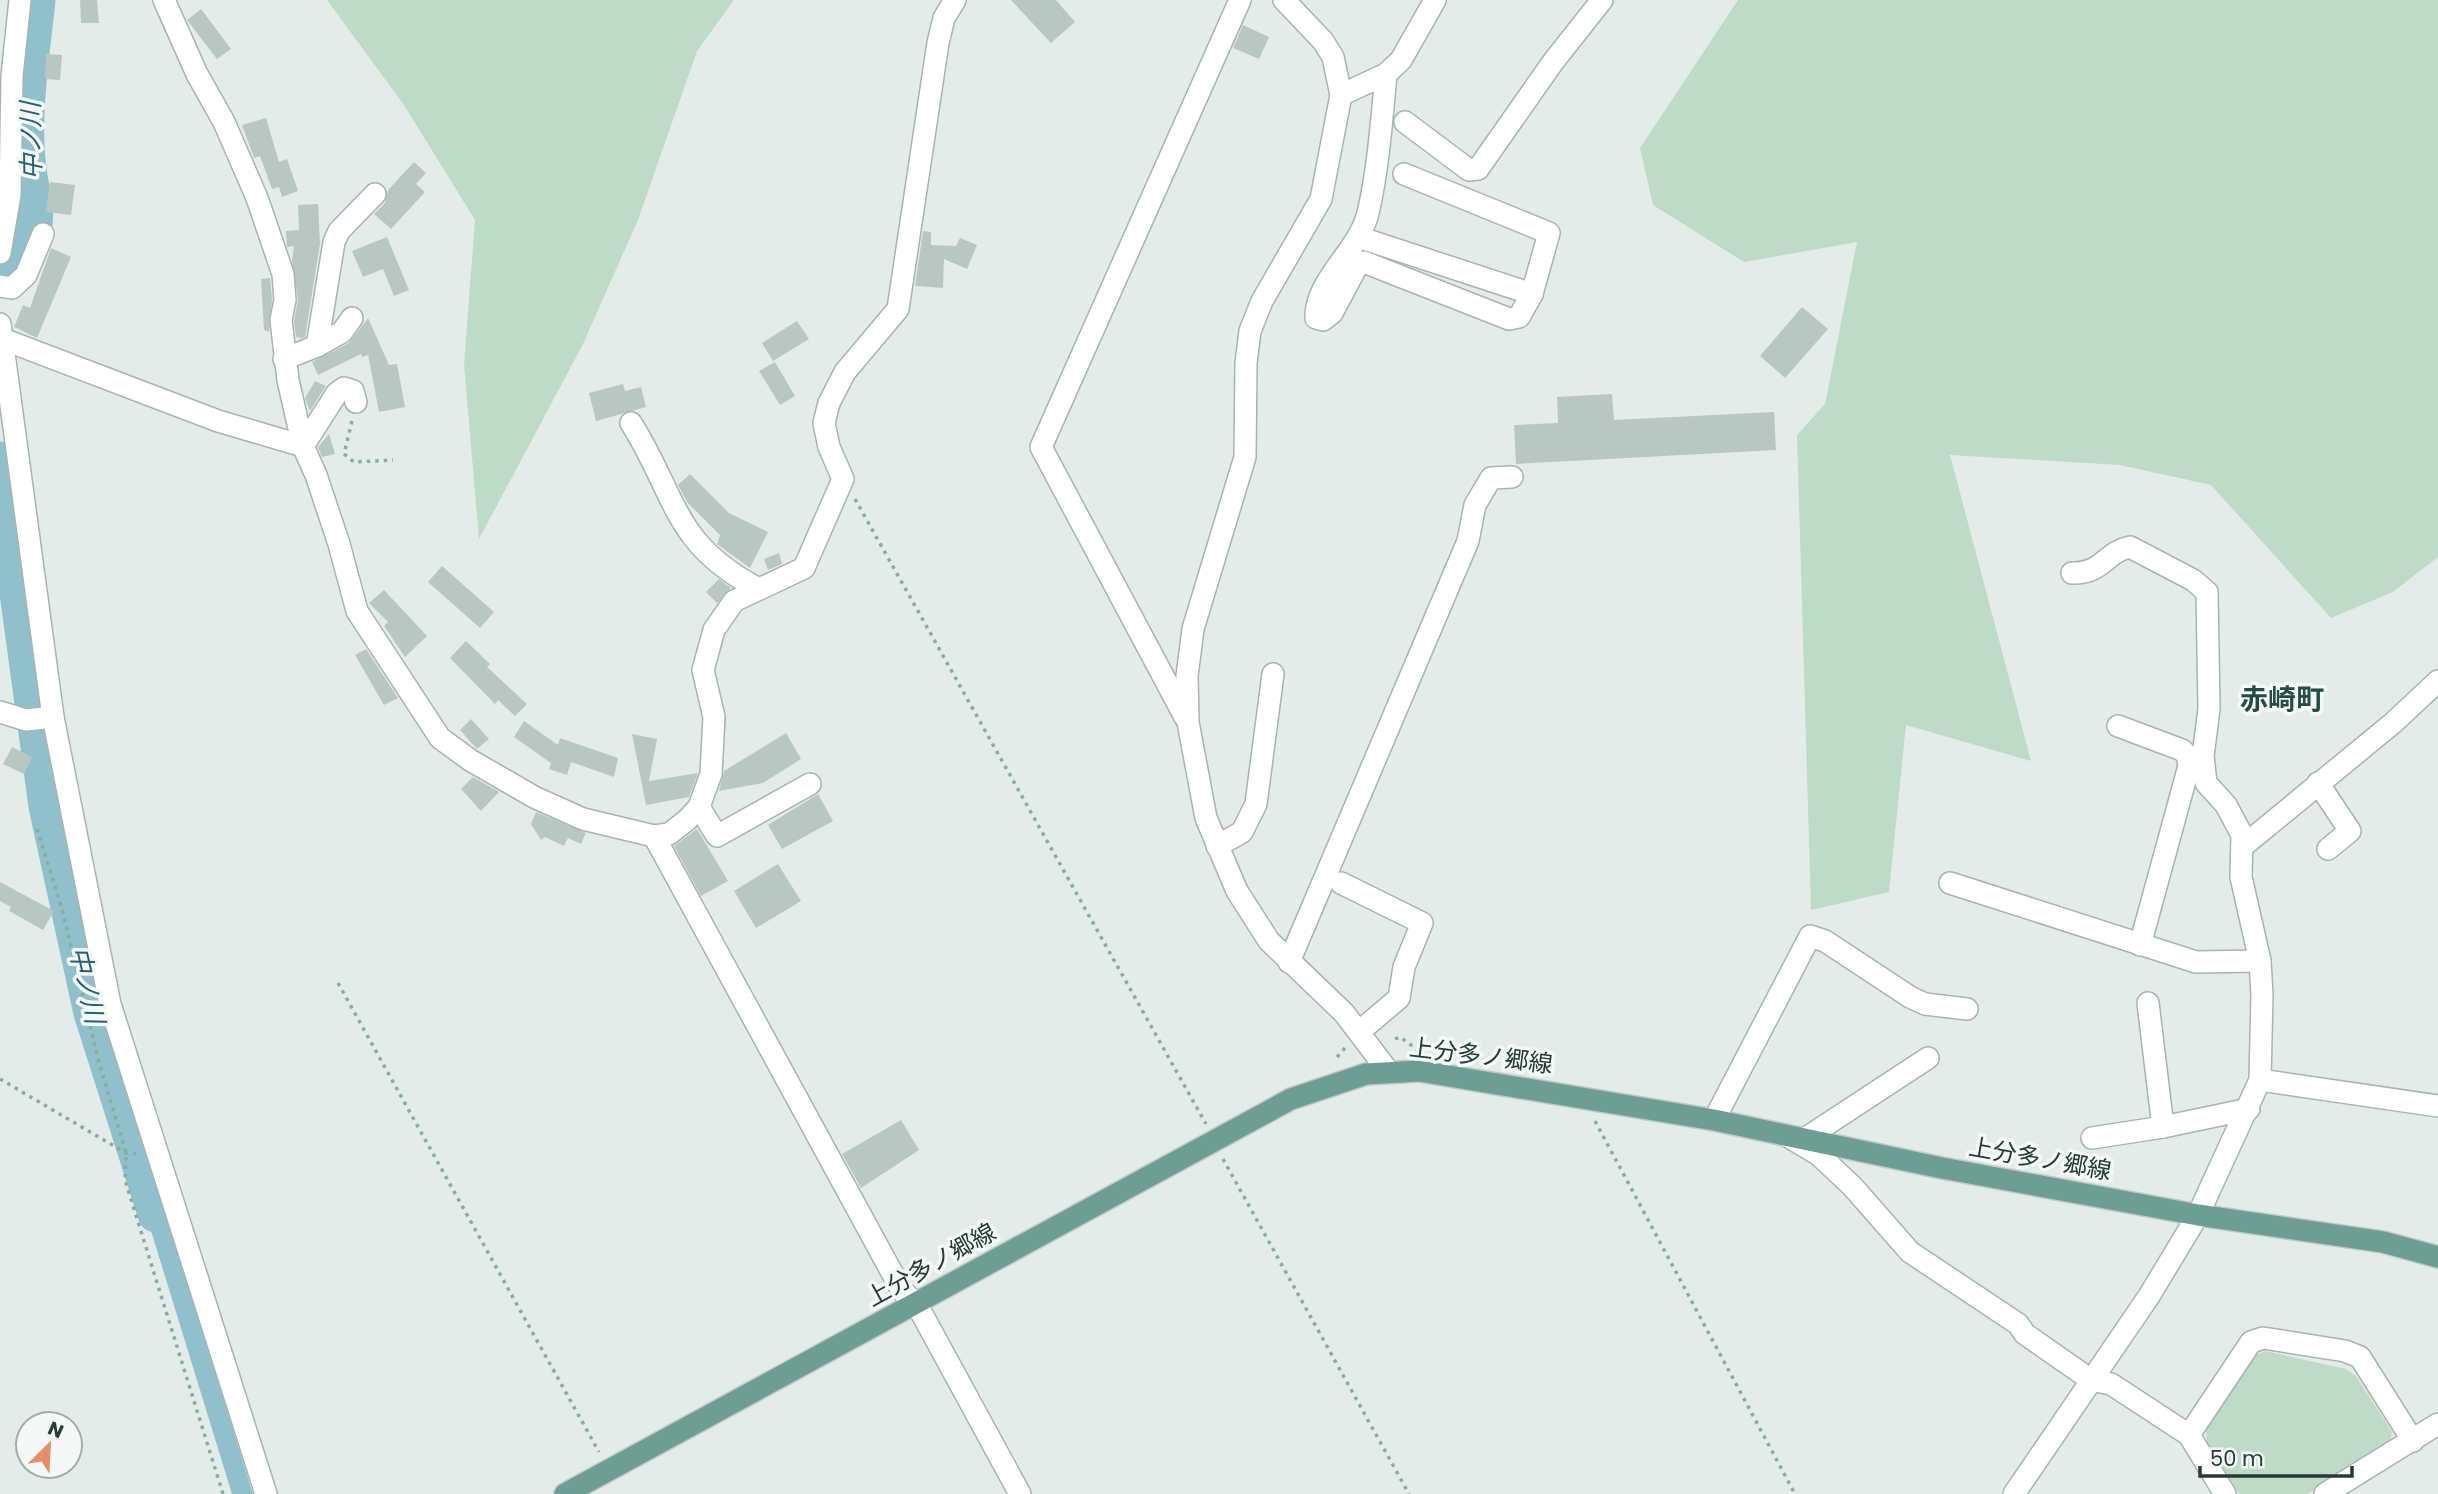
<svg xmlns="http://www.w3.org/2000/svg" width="2438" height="1494" viewBox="0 0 2438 1494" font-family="Poppins,'Noto Sans JP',sans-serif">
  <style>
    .green { fill: #bedbc8 }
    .water { fill: #90c0cc }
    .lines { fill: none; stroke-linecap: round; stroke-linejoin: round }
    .river { stroke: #90c0cc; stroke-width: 37 }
    .building { fill: #b9c7c2 }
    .minor-casing { stroke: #a7b4b0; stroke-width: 24 }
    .major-casing { stroke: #c2c8c7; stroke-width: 24 }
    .path { stroke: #87ada3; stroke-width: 3.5; stroke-dasharray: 3.5 5; stroke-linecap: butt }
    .minor { stroke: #fff; stroke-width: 21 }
    .major { stroke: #6c9e94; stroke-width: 21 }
    .labels { text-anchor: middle; stroke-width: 7; stroke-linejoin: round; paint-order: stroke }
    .street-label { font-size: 24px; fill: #243c37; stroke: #f4f9f7 }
    .water-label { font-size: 26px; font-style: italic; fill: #236173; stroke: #f4f9f7 }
    .quarter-label { font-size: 28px; font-weight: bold; fill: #224d45; stroke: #f4f9f7 }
  </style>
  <rect width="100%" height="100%" fill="#e4ece9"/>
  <g class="green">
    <polygon points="327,0 734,0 697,51 638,220 583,344 479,539 464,364 475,220 404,105"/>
    <polygon points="1738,0 2438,0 2438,557 2393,592 2331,618 2211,485 2120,465 1950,455 2031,761 1906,725 1889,892 1811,910 1797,435 1825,404 1857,242 1744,262 1653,205 1640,148"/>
    <polygon points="2265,1351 2346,1369 2356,1376 2392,1432 2390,1444 2308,1494 2239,1494 2207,1442 2206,1429 2256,1355"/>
  </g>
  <polygon class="water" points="151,1165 253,1494 232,1494 132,1169"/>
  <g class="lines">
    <g class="river">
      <path d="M13 276C50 210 29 212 26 146 24 98 32 48 37 0"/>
      <polyline points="0,460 47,806 92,1013 156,1214"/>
    </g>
  </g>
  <g class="building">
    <polygon points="80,0 97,0 99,23 81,23"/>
    <polygon points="1011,0 1056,0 1075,22 1051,43"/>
    <polygon points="201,9 231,49 217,59 187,20"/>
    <polygon points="1243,25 1269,37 1259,59 1233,48"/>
    <polygon points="46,54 62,55 60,80 45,79"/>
    <polygon points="266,118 279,162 287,159 298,191 282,197 279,187 272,189 260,156 254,158 242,125"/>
    <polygon points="414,162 426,173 416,184 425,192 391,229 374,214 385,203 388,190"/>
    <polygon points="50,182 75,185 71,215 46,212"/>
    <polygon points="318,204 320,244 305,337 301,338 296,337 294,321 298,299 292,261 294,246 287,247 286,231 299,230 298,205"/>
    <polygon points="923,231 931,232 931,245 956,246 960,238 977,245 967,269 944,259 943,288 915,286"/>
    <polygon points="387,237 409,290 394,296 383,269 363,277 352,251"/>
    <polygon points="51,248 71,257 37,338 14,327 23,305 30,308"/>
    <polygon points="270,278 272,299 269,332 264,330 261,279"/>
    <polygon points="1802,307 1828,329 1785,378 1760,356"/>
    <polygon points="368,318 389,365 397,364 405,407 379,412 368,355 362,357 361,354 318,375 312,362 349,343"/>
    <polygon points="797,321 809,339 773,361 762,343"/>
    <polygon points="775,362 795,396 780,405 759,371"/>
    <polygon points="315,381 326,386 310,411 305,398"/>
    <polygon points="623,384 625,391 641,387 646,407 596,421 589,393"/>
    <polygon points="1612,394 1614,420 1774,412 1776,450 1516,464 1514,425 1558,423 1557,397"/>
    <polygon points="329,434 335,454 322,457 318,447"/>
    <polygon points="690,474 729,513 768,532 750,568 717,544 720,535 687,502 678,485"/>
    <polygon points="779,553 782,564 768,570 764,559"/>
    <polygon points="442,566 494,612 480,628 428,582"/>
    <polygon points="719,579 731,588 717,603 706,592"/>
    <polygon points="384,590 427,636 405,657 384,626 388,622 369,603"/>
    <polygon points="466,641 490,664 487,667 527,704 515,716 498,700 495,704 450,658"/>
    <polygon points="366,649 398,698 384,705 355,655"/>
    <polygon points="471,719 489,739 477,749 460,730"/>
    <polygon points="524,721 558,745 560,738 618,758 614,777 571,762 567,775 549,769 551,763 514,737"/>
    <polygon points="786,733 801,759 763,783 719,791 724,771"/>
    <polygon points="632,734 657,739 649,781 698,773 689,797 646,805"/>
    <polygon points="12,747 32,757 24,774 3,764"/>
    <polygon points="473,777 499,792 481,811 461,789"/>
    <polygon points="818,794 833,821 782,849 768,825"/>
    <polygon points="536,812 586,833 581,844 568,838 564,846 545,837 541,840 531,824"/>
    <polygon points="697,829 728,881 701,896 674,846"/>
    <polygon points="778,864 801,901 756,928 734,891"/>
    <polygon points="0,882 54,911 43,930 9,911 11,907 0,901"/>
    <polygon points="901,1120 919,1150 861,1188 842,1154"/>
  </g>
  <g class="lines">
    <defs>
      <g id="minor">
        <polyline points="164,0 197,74 224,122 257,198 283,274 285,300 281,320 288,380 303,446 316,475 339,544 357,611 440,738 470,760 534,797 583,819 654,836 669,834 687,820 699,807 711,774 714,717 703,670 714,630 734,601 804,568 843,479 829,447 824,423 829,403 845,372 898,309 938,43 944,18 955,0"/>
        <polyline points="1284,0 1323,41 1333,57 1341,95 1321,199 1262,301 1250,331 1246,363 1245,457 1193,629 1187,676 1188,722 1206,818 1237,891 1269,941 1344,1013 1388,1071"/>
        <path d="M1386 74C1382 118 1378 171 1368 213 1359 251 1315 280 1316 318L1323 320 1332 313 1357 266 1364 262 1509 319 1519 317 1532 294 1549 233 1404 174"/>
        <polyline points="1341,95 1386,74 1401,60 1435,0"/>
        <polyline points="1405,122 1469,170 1478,169 1553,62 1602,0"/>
        <polyline points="1358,237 1532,294"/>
        <polyline points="0,253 10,195 12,76 20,0"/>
        <polyline points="0,286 12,288 26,275 43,234"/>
        <polyline points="0,324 53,717 110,1004 266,1494"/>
        <polyline points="0,338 218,421 303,446"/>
        <polyline points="317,346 342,332 352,318"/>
        <polyline points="284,359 317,346 334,242 339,231 375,194"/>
        <path d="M631 423C677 496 672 543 757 588"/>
        <polyline points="303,446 337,393 344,388 353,391 356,402"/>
        <polyline points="0,712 26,720 53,717"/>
        <polyline points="1185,717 1041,447 1240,0"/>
        <polyline points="2118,726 2182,750 2187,755 2189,766 2140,945"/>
        <polyline points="2318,783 2350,831 2328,849"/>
        <polyline points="699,807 717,836 810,784"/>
        <polyline points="654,836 902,1291 916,1303 1020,1494"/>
        <polyline points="1217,846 1242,832 1256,804 1273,674"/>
        <polyline points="2242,847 2393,723 2438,681"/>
        <polyline points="1341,883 1422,923 1404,967 1399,998 1360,1031"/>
        <polyline points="1950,883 2196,962 2260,961"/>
        <polyline points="1289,962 1468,541 1475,505 1491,478 1512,477"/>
        <polyline points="2260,1080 2438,1106"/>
        <polyline points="1714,1120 1810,936 1825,941 1910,997 1925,1004 1967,1009"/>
        <polyline points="2163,1127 2249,1109"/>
        <polyline points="1787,1136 1819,1155 1852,1186 1910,1252 2018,1324 2025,1334 2091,1380 2111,1384 2189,1435 2225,1494"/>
        <polyline points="1806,1138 1928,1058"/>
        <polyline points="2092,1138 2163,1127 2148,1003"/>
        <polyline points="2189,1435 2251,1342 2263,1338 2345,1351 2360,1357 2413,1441"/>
        <path d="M2014 1494 2149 1296 2198 1215 2260 1080 2262 995 2260 961 2241 877 2242 835 2226 805 2206 783 2203 756 2209 709 2207 592 2193 580 2130 547C2105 552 2103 574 2072 573"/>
        <polyline points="2325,1494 2438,1424"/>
      </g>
      <polyline id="major" points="565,1494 1291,1099 1366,1074 1419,1071 1714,1120 1942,1168 2198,1215 2383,1242 2438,1257"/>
    </defs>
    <use href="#minor" class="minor-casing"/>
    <use href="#major" class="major-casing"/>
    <g class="path">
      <polyline points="352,421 344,454 354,462 393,460"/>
      <polyline points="855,499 1206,1124"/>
      <polyline points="37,829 62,909 98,1059 126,1153 125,1180 223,1494"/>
      <polyline points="338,983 599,1452"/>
      <polyline points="1395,1039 1400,1037 1418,1050"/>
      <polyline points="1337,1057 1345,1048"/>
      <polyline points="0,1079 126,1153 138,1154"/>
      <polyline points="1595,1121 1795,1494"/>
      <polyline points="1223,1159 1409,1494"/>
    </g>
    <use href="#minor" class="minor"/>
    <use href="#major" class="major"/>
  </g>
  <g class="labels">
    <g class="street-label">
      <text transform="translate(1481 1056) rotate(7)" y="8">上分多ノ郷線</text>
      <text transform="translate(2040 1159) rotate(10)" y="8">上分多ノ郷線</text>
      <text transform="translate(931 1265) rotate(-29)" y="8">上分多ノ郷線</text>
    </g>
    <g class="water-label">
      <text transform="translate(31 141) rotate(-91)" y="9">中ノ川</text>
      <text transform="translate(87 985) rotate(77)" y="9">中ノ川</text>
    </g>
    <g class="quarter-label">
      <text x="2282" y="709">赤崎町</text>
    </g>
  </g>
  <g transform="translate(49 1445) rotate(24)"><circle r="33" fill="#f4f9f7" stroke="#a1adaa" stroke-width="2"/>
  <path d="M0-5L12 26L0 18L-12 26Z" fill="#e78e67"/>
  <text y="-10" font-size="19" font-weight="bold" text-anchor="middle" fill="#243c37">N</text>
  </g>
  <path d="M2200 1466v10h152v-10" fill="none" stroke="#243c37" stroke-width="3.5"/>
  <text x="2210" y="1466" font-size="21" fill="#243c37" stroke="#f4f9f7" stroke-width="5" paint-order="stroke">50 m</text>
</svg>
